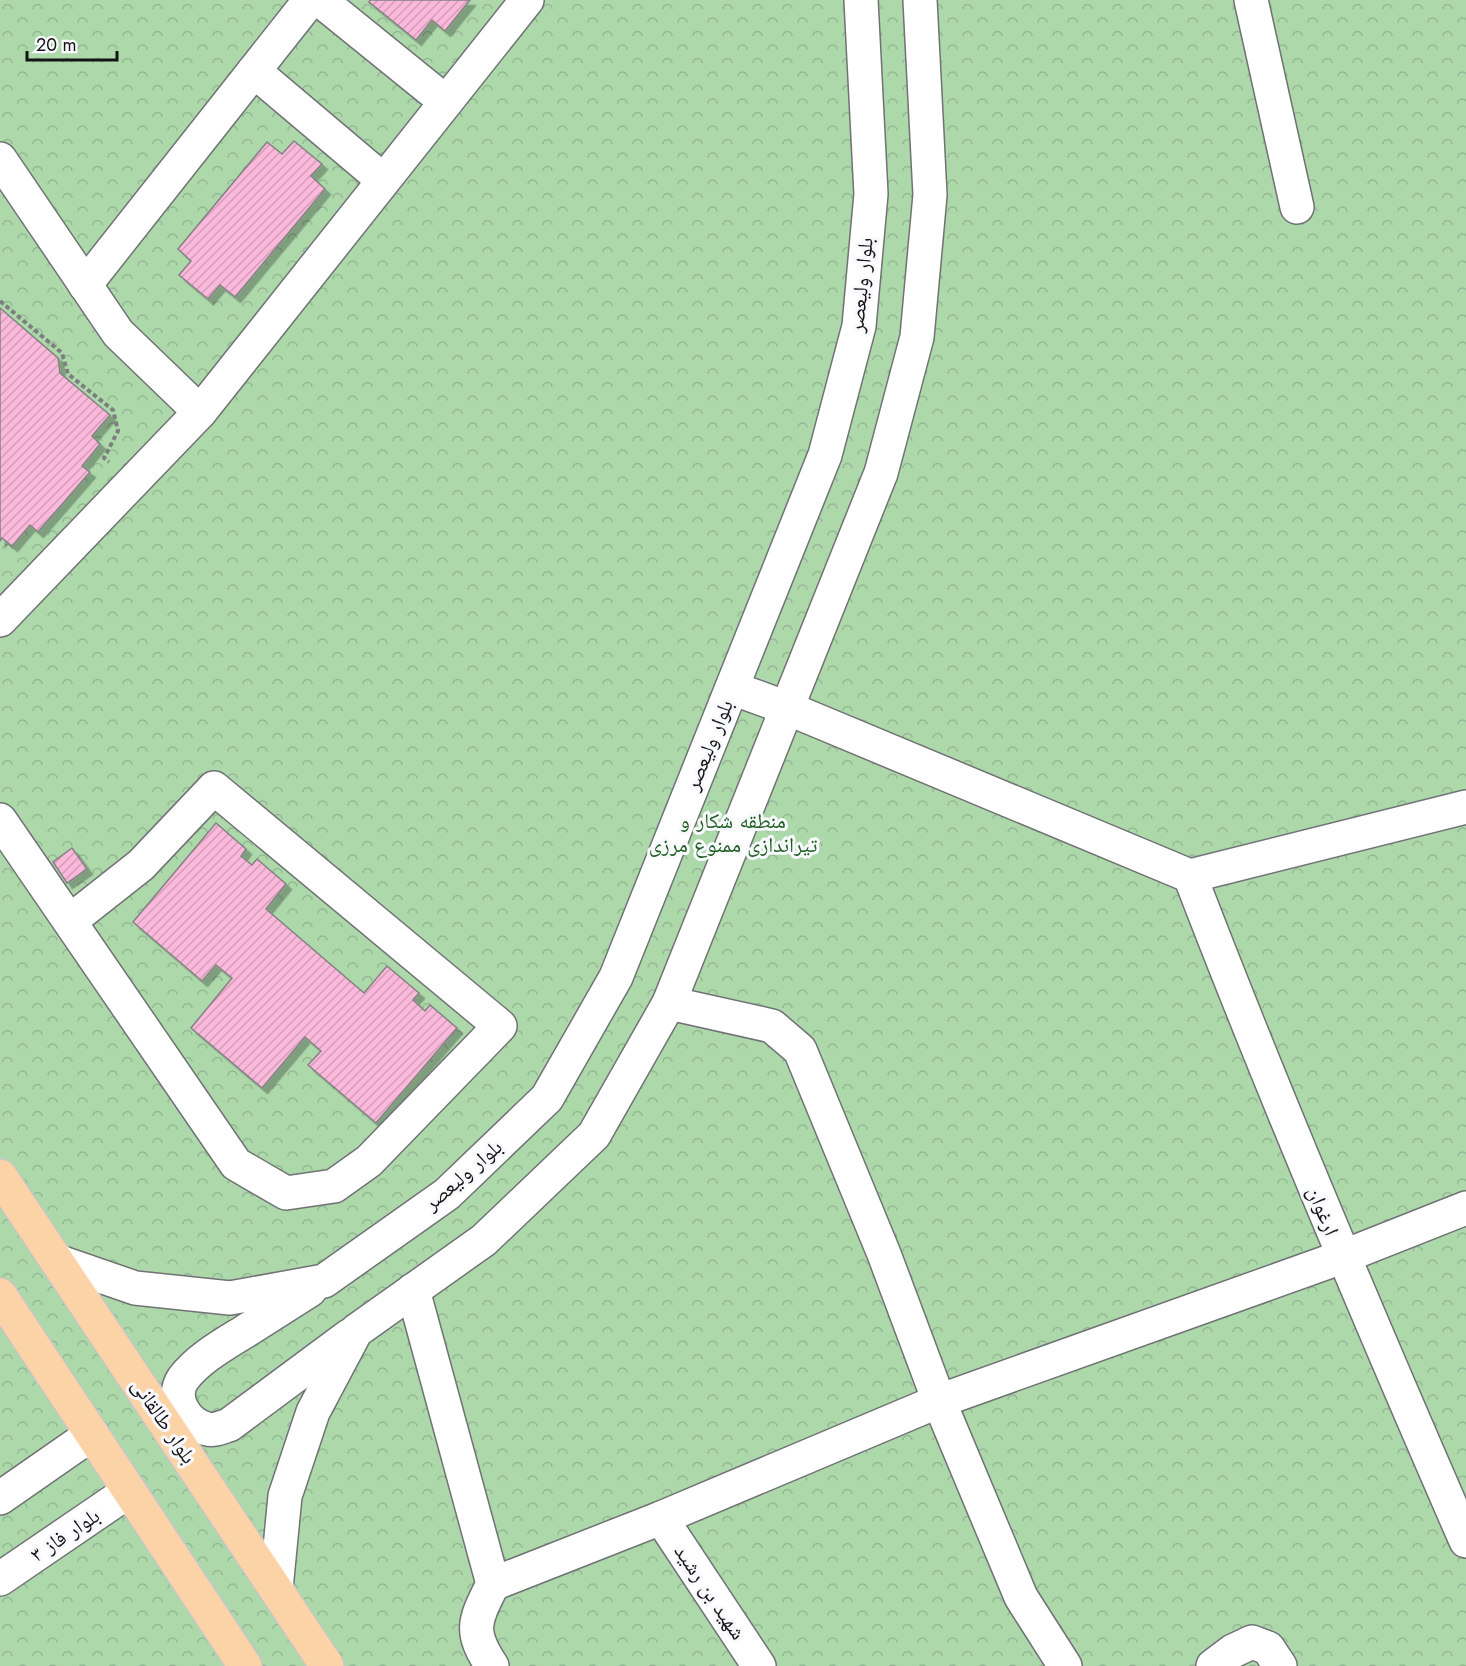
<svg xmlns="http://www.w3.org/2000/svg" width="1466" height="1666" viewBox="0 0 1466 1666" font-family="Jost,'Noto Naskh Arabic',sans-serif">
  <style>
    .park { fill: url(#park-crowns) }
    .building { fill: url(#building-hatch); stroke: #848183; stroke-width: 1.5; filter: url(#shadow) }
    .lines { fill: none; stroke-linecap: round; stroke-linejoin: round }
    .minor-casing { stroke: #717275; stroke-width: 36 }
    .major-casing { stroke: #c7c7c7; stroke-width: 36 }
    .path { stroke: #7d7e7f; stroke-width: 4; stroke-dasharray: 4.5 3; stroke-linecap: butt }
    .minor { stroke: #fff; stroke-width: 33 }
    .major { stroke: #fbd3a7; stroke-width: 33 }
    .labels { text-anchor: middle; stroke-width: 6; stroke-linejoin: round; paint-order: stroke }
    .street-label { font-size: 21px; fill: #151516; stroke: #f8f9fc }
    .park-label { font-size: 21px; fill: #1e5c20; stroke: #f8f9fc }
  </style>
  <defs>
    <pattern id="park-crowns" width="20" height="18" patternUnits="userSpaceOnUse" patternTransform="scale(1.5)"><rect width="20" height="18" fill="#acd8aa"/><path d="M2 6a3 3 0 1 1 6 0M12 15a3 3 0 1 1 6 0" fill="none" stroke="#93b892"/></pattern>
    <pattern id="building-hatch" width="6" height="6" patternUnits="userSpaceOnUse" patternTransform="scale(1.5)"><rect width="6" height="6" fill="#fab8da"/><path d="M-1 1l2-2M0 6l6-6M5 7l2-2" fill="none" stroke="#d59dba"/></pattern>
    <filter id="shadow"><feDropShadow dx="5.5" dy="5.5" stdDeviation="0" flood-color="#0004"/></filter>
  </defs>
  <rect width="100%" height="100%" fill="#ebecee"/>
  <rect class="park" x="0" y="0" width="1466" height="1666"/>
  <g class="building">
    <polygon points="370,0 470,0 445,31 432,20 416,40 369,2"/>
    <polygon points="294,141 322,164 311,176 325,189 235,297 220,285 208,299 179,275 191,261 178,249 267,142 282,154"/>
    <polygon points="0,308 58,358 60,373 110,415 92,436 100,444 82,466 90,472 38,532 30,525 12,546 2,538 0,541"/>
    <polygon points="216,823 246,849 241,856 252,865 257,859 286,884 266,909 364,993 387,966 419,993 413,1000 425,1011 430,1005 457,1028 376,1123 308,1065 321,1051 305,1037 262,1088 191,1028 232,978 216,965 202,981 133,922"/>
    <polygon points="72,848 87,869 67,883 53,862"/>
  </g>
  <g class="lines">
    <defs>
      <g id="minor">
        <polyline points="320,0 446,102"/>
        <polyline points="1251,0 1297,207"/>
        <polyline points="254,71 383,180"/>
        <polyline points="0,159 118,333 200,412 0,620"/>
        <polyline points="85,285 310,0"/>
        <polyline points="200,412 527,0"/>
        <polyline points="732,688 787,708 1190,876 1466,807"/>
        <polyline points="0,820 236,1164 286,1193 334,1186 369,1161 500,1026 214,788 141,865 70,921"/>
        <path d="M1190 876C1276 1100 1370 1321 1466 1541"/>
        <polyline points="669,1003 772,1026 800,1050 884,1254 939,1401 1021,1597 1065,1666"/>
        <polyline points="57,1261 135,1288 230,1298 324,1281 447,1194 547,1098 616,977 825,455 859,326 871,194 861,0"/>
        <path d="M310 1290C288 1304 266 1318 244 1332 223 1345 198 1359 183 1379 170 1398 186 1424 207 1429 214 1431 222 1427 229 1425L349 1336"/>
        <polyline points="413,1290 493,1584 661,1518 939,1401 1342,1257 1466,1208"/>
        <polyline points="0,1498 92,1434"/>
        <polyline points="661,1518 759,1666"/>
        <polyline points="0,1579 129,1491"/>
        <polyline points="276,1589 285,1496 313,1412 356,1331 484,1240 594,1135 669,1003 881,473 917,337 930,195 920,0"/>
        <path d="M492 1666C468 1630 475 1620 493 1584"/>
        <polyline points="1213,1666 1233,1651 1252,1642 1268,1648 1280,1666"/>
      </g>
      <g id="major">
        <polyline points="0,1176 327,1666"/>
        <polyline points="0,1295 245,1666"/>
      </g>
    </defs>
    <use href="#minor" class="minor-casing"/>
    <use href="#major" class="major-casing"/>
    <polyline class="path" points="0,301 62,353 68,374 113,410 118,431 104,458 109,462"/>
    <use href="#minor" class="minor"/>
    <use href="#major" class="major"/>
  </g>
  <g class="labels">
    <g class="street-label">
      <text transform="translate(861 285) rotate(-84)" y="7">بلوار ولیعصر</text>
      <text transform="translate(709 745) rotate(-68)" y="7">بلوار ولیعصر</text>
      <text transform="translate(463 1175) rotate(-41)" y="7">بلوار ولیعصر</text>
      <text transform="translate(1323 1211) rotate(68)" y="7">ارغوان</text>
      <text transform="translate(164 1421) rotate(56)" y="7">بلوار طالقانی</text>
      <text transform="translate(65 1535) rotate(-34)" y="7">بلوار فاز ۳</text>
      <text transform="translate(710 1592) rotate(56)" y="7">شهید بن رشید</text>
    </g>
    <g class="park-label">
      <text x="733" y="828">منطقه شکار و<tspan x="733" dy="24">تیراندازی ممنوع مرزی</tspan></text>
    </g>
  </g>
  <path d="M27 51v9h90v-9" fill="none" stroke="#151516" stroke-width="3"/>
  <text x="36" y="51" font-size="18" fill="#151516" stroke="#f8f9fc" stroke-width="4.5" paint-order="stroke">20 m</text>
</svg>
